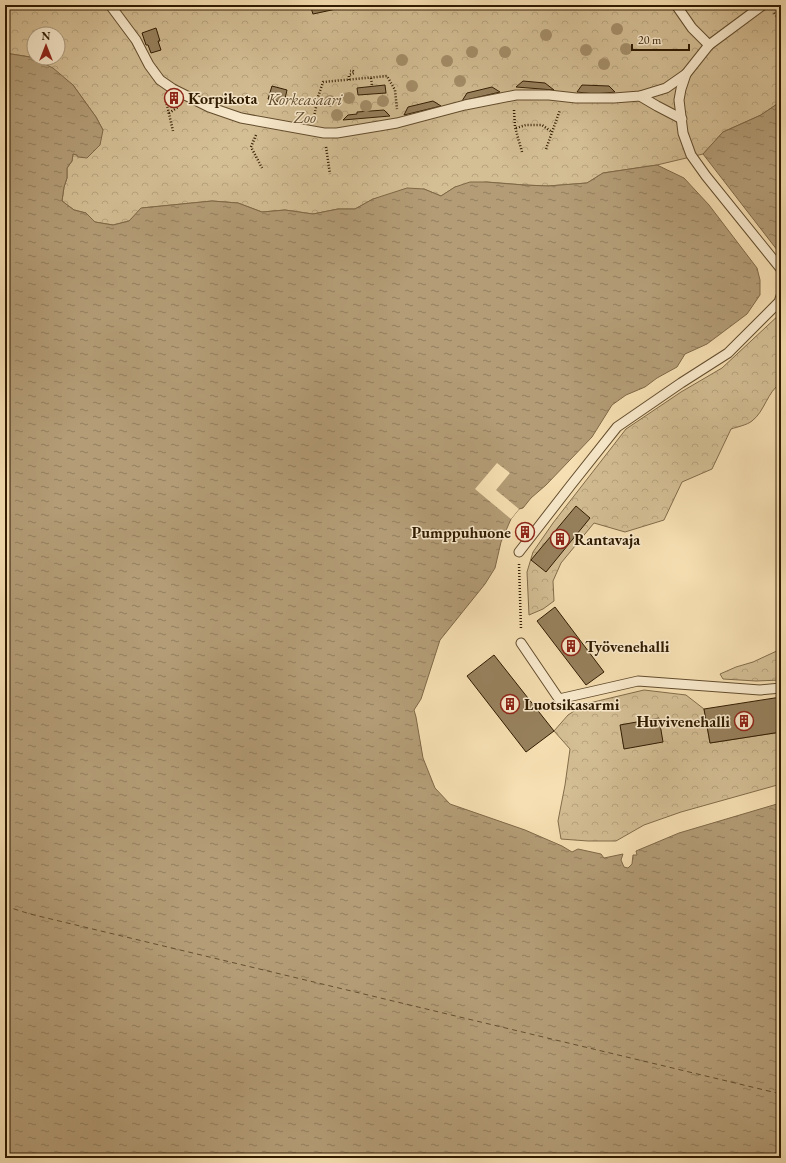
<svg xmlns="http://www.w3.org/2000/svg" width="786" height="1163" viewBox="0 0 786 1163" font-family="'EB Garamond',serif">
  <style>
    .forest { fill: url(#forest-crowns); stroke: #826c4a; fill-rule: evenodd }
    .water { fill: url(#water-ripples); stroke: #7f6847 }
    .pier { fill: #f6dfb2 }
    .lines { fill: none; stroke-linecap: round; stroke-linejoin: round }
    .ferry { stroke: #644f30; stroke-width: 1; stroke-dasharray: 5 4; stroke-linecap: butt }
    .building { fill: #97815d; stroke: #301b01 }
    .service-casing { stroke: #624c2d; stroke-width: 11 }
    .path { stroke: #301b01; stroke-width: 2.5; stroke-dasharray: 1 2; stroke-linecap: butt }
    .service { stroke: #f9eacd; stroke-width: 9 }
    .tree { fill: #a48e69 }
    .labels { text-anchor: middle; stroke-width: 3; stroke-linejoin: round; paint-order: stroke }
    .poi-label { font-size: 16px; font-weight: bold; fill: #301b01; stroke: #f9eacd; text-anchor: start }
    .park-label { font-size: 16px; font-style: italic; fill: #614c2d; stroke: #f9eacd }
  </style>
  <defs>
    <pattern id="forest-crowns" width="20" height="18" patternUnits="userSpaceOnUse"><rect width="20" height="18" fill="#d4be94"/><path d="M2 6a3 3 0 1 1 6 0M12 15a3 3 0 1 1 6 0" fill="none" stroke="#b6a37e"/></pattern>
    <pattern id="water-ripples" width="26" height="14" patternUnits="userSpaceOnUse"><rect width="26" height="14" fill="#b39c76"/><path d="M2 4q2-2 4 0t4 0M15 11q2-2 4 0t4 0" fill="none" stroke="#927e5e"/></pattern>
  </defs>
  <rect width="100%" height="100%" fill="#f6dfb2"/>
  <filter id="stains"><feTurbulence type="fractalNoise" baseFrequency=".005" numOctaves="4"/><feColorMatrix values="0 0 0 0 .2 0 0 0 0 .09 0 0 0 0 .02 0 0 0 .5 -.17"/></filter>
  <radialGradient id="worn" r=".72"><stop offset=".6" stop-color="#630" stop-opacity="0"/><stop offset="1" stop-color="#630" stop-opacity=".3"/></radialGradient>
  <g class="forest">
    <path d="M5 5H781V100L780 102 761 115 723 132 703 154 657 165 603 173 587 183 548 186 524 185 486 182 455 187 441 196 424 189 373 199 355 209H338L313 214 285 210 262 212 238 203 212 201 142 208 129 221 113 225 95 222 86 213 74 210 62 201 64 187 67 178V168L72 161 73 154 77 155 103 130 96 117 73 85 30 57 5 53ZM34 34H58V58H34Z"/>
    <path d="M781 313V383C767 392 765 411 752 421 747 425 737 427 731 429L712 469 682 482 664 520 625 532 594 523 561 563 553 581 554 601 543 609 529 615 527 572 533 552 553 523 626 429 681 392 722 368Z"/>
    <polygon points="781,649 781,680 756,681 723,679 720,674 736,667 753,662"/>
    <polygon points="644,690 686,695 704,709 710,743 781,732 781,784 681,812 644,825 616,841 588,841 561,839 558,821 565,785 570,749 554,731 568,715 585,704"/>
  </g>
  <g class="water">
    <polygon points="5,53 30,57 53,68 73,85 96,117 103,130 100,145 87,158 78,157 77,155 73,154 72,161 67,168 67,178 64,187 62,201 74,210 86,213 95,222 113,225 129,221 141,208 212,201 238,203 262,212 285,210 313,214 338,209 355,209 373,199 407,188 424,189 441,196 455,187 470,182 486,182 524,185 548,186 587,183 603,173 657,165 684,178 709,205 757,268 760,280 760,295 747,314 707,344 685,354 677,367 657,378 645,387 626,395 612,405 592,437 546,485 531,498 523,508 519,509 511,519 501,542 495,568 485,584 440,640 421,699 414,710 416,717 423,758 435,788 450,804 525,830 562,846 572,852 578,849 601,854 604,858 623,854 621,860 624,867 628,868 632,864 633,855 637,855 636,851 679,833 777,804 781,802 781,1158 5,1158"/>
    <polygon points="781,100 781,255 703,154 723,132 761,115 780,102"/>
  </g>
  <polygon class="pier" points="497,463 510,473 496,490 519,509 511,519 475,489"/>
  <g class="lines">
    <polyline class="ferry" points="5,906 30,914 781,1094"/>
  </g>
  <g class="building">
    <polygon points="310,5 355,5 313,14"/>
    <polygon points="156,28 160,41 158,41 161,50 151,53 148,45 146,45 142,33"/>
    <polygon points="523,81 545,83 554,90 516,87"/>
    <polygon points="385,85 386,93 358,95 357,88"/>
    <polygon points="582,85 609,86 615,92 595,94 577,92"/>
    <polygon points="272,86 287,90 284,103 268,99"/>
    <polygon points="492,87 500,92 462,101 467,93"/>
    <circle cx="174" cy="99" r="6"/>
    <polygon points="433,101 441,106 404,115 408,107"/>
    <polygon points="384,110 390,116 343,120 348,115 357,114 357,112"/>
    <polygon points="576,506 590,518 546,572 531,560"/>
    <polygon points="525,527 530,531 524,537 519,532"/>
    <polygon points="555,607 604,672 586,685 537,621"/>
    <polygon points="494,655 554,731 526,752 467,676"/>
    <polygon points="781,697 781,732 710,743 704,709"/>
    <polygon points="659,718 663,742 624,749 620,725"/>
  </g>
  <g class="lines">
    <defs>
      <g id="service">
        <polyline points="110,5 136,40 149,65 160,80 173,89 209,107 241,118 324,133 337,133 397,123 465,105 516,95 549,95 576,98 614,98 640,96 666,88 686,74 709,45 763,5"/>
        <polyline points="676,5 692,28 709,45"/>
        <polyline points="686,74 681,89 679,100 683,133 691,155 706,176 781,269"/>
        <polyline points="640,96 657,106 682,119"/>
        <polyline points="519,552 571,485 617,427 681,383 728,353 779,302 781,296"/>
        <polyline points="521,643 559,699 638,681 760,690 781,688"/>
      </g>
    </defs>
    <use href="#service" class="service-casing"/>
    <g class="path">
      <polyline points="774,13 781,21"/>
      <polyline points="371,78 372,86"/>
      <polyline points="349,80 349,75 354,73 353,71 350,71"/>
      <polyline points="166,101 173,131"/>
      <polyline points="514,110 515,127 522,152"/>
      <polyline points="169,113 178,107"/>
      <polyline points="314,117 318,97 323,82 387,76 395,90 397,109"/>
      <polyline points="516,128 526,125 542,125 552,132"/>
      <polyline points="256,135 251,147 262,168"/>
      <polyline points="326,147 330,174"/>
      <polyline points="546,149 560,110"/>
      <polyline points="519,564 521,629"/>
    </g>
    <use href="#service" class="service"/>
  </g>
  <g class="tree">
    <circle cx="617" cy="29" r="6"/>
    <circle cx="546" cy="35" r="6"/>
    <circle cx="626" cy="49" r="6"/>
    <circle cx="586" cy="50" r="6"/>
    <circle cx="472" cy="52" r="6"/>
    <circle cx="505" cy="52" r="6"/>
    <circle cx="402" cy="60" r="6"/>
    <circle cx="447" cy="61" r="6"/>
    <circle cx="604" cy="64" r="6"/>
    <circle cx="460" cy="81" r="6"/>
    <circle cx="412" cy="86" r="6"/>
    <circle cx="349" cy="98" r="6"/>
    <circle cx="330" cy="101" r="6"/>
    <circle cx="383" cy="101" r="6"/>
    <circle cx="366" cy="106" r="6"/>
    <circle cx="337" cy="115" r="6"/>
  </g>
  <defs>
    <symbol id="building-ring" viewBox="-11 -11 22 22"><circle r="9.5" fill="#f9eacd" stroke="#8f2418" stroke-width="1.5"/><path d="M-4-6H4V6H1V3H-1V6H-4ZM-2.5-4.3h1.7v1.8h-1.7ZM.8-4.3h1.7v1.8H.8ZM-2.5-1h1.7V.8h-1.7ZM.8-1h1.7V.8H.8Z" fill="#8f2418"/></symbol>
  </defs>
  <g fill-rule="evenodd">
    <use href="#building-ring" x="163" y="87" width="22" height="22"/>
    <use href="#building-ring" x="514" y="521" width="22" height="22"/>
    <use href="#building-ring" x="549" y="528" width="22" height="22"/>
    <use href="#building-ring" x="560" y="635" width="22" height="22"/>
    <use href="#building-ring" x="499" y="693" width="22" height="22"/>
    <use href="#building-ring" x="733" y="710" width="22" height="22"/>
  </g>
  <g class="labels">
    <g class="poi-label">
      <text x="188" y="104">Korpikota</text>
      <text x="511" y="538" text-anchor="end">Pumppuhuone</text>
      <text x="574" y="545">Rantavaja</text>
      <text x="585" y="652">Työvenehalli</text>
      <text x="524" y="710">Luotsikasarmi</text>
      <text x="730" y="727" text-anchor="end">Huvivenehalli</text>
    </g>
    <g class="park-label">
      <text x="305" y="105">Korkeasaari<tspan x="305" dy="18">Zoo</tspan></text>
    </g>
  </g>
  <rect width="786" height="1163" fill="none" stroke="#f6dfb2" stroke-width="20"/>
  <rect x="6" y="6" width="774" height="1151" fill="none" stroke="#301b01" stroke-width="2"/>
  <rect x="10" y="10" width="766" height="1143" fill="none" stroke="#301b01"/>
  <g transform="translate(46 46)"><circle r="19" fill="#f9eacd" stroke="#a9977b"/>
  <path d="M0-3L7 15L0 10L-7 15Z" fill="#8f2418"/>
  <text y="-6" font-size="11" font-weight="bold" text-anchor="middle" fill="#301b01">N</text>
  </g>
  <path d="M632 44v6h57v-6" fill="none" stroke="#301b01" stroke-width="2"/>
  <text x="638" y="44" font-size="12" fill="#301b01" stroke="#f9eacd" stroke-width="3" paint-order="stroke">20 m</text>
  <rect width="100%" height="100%" filter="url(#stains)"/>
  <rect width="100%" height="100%" fill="url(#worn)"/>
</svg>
